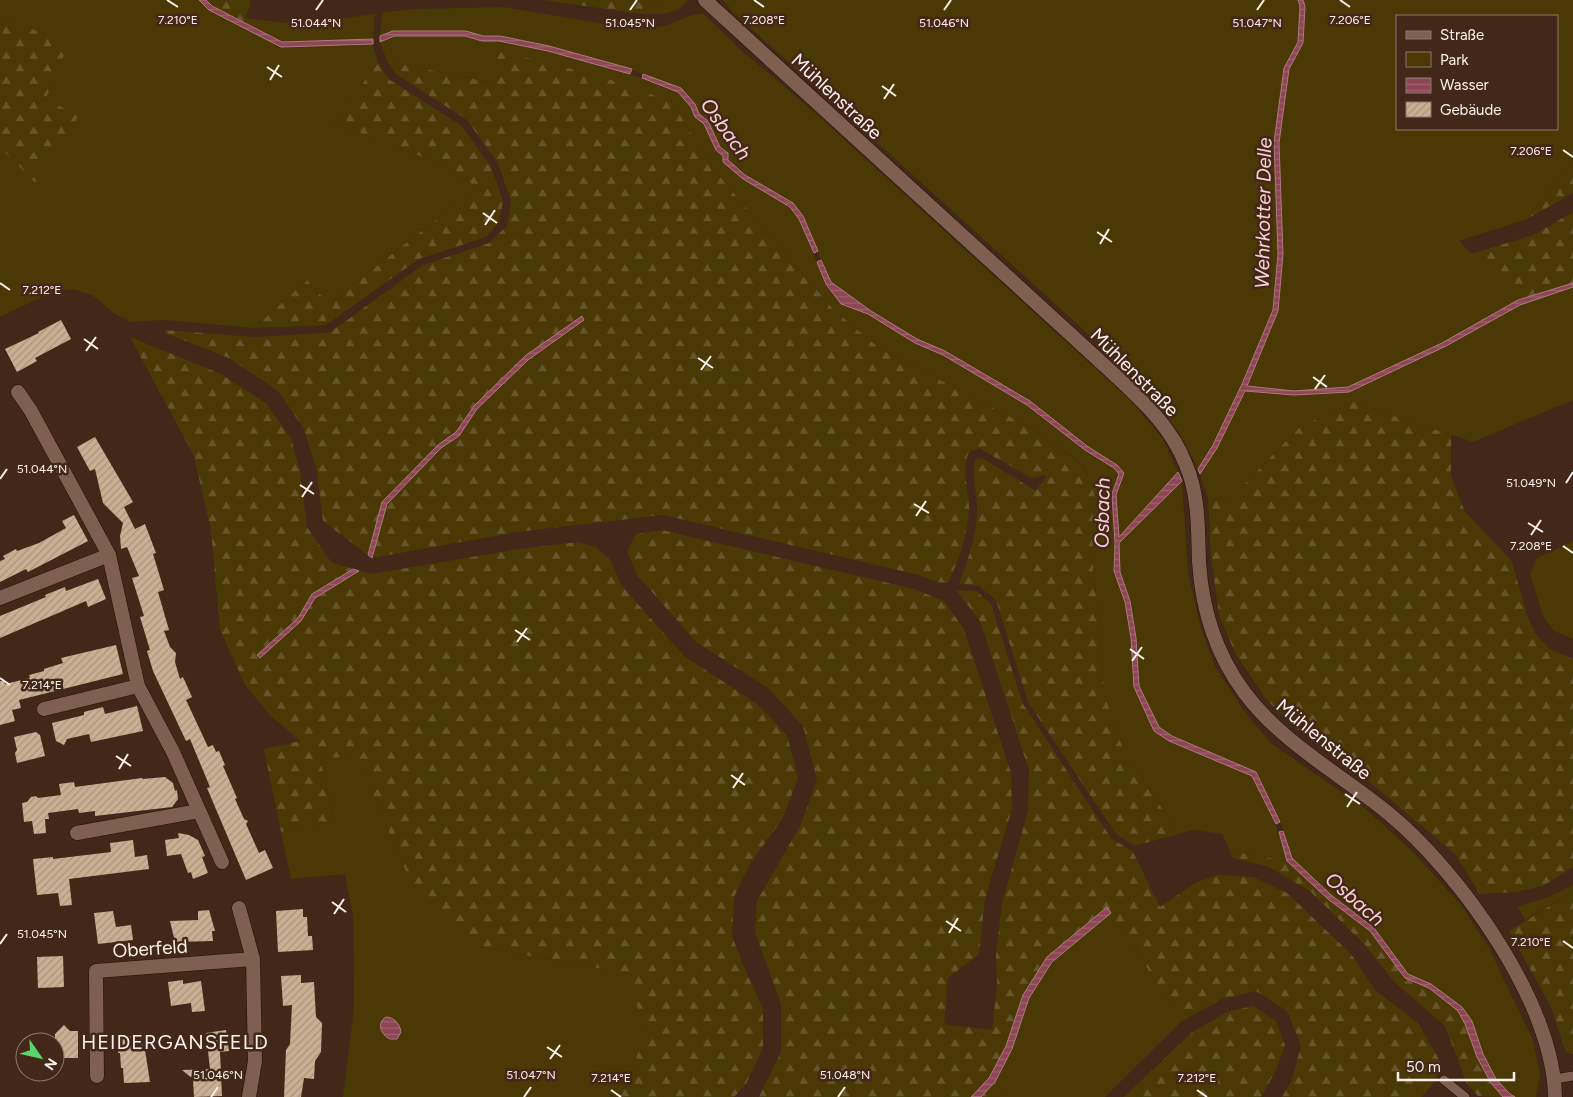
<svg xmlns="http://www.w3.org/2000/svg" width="1573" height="1097" viewBox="0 0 1573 1097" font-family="Figtree,sans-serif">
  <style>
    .green { fill: #4a3805; fill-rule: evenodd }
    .forest { fill: url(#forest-firs) }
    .water { fill: url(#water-rules); stroke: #af7982 }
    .building { fill: url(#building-hatch) }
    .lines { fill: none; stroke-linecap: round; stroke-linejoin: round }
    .service-casing { stroke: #280f02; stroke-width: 10 }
    .minor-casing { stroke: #280f02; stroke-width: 15 }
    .tertiary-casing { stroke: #280f02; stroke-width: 15 }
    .service { stroke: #7f5f4f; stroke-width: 9 }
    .minor { stroke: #7f5f4f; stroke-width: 14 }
    .tertiary { stroke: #7f5f4f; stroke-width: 14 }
    .ticks { fill: none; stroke: #fdf1ec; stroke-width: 2 }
    .labels { text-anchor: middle; stroke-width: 5; stroke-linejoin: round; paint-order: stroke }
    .street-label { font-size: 19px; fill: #fdf1ec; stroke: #432718 }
    .water-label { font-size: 20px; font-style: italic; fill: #ffd2d8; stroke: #432718 }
    .neighbourhood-label { font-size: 20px; letter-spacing: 1px; fill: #fdf1ec; stroke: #432718 }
    .ticks-label { font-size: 12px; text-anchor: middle; fill: #fdf1ec; stroke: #432718; stroke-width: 5; stroke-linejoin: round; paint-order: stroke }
  </style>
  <defs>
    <pattern id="forest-firs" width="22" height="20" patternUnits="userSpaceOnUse" patternTransform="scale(1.25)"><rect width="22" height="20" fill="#4a3805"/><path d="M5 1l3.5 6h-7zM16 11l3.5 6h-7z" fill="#65552a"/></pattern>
    <pattern id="water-rules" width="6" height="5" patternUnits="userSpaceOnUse" patternTransform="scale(1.25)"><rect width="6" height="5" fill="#8e4554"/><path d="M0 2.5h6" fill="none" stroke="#9f606d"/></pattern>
    <pattern id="building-hatch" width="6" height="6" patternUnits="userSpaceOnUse" patternTransform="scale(1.25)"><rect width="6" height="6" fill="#caaf93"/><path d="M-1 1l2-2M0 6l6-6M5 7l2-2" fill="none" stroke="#aa9580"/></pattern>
  </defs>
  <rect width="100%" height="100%" fill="#432718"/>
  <g class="green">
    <polygon points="0,0 199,0 209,10 281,47 373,44 378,63 333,123 436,162 477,187 329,304 307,280 254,328 165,320 131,322 115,314 93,296 74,289 54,291 0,317 0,147 35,183 45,102 68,43 0,17"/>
    <path d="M662 0H687C678 17 650 15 633 13L660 3Z"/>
    <polygon points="723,0 1298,0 1300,6 1298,42 1284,68 1274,142 1278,254 1273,310 1242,384 1213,445 1198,469 1180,434 1150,394 1118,361 732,11"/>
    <path d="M1303 0H1573V165L1566 169 1527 219 1459 241 1518 300 1442 343 1348 387 1294 391 1247 386 1278 311 1283 254 1279 143 1289 69 1303 43 1305 6ZM1397 16H1557V129H1397Z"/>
    <path d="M504 7 634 29C643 25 652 28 662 26 676 23 690 13 704 14L741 50 813 111 1130 400 1163 439 1178 472 1119 538 1116 495 1124 474 1117 465 1087 446 1030 401 945 351 917 339 871 311 830 282 803 216 793 203 745 175 728 160V153L720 147 708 121 699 114 695 104 681 88 627 68 549 46 500 36H483L466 31H393L380 36 382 13 413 9Z"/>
    <polygon points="375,14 373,39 282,42 244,22 245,18 296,24"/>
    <polygon points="394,36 465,36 482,41 499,41 549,51 627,73 678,92 691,107 695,117 704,124 716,150 723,156 743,179 790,207 799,219 826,284 841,304 868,314 915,343 943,355 1027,405 1085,450 1114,468 1119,474 1112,494 1115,543 1114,571 1125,602 1131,638 1135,687 1154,731 1169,741 1252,776 1277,828 1287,861 1230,851 1222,834 1194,830 1178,834 1122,746 1104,693 1101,637 1093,570 1094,493 1084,466 1039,432 879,348 833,309 714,170 672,102 498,52 494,83 387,61 380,42"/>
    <polygon points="1573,287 1573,400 1473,442 1353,402 1300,427 1230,499 1208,498 1200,474 1217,448 1244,391 1294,395 1349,392 1446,346 1520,305"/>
    <polygon points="1182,481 1188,572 1200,625 1215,666 1244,711 1272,744 1366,809 1413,852 1461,905 1489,948 1533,1040 1540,1074 1536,1097 1515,1097 1510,1094 1496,1079 1483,1054 1472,1021 1431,984 1408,974 1374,928 1331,895 1292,858 1282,826 1256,772 1172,736 1159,727 1139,686 1136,638 1130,601 1120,572 1119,543"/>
    <polygon points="1573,541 1573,639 1554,631 1543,616 1530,574 1537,558"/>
    <polygon points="357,757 407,874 480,947 604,969 635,991 643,1033 629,1084 614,1097 343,1097 354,1007 353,917 345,874 291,879 281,832 334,822 320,758"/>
    <polygon points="1573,885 1573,891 1525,920 1518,907 1519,906 1551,896"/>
    <polygon points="1111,913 1182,1021 1105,1097 997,1097 1003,1090 995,1082 1012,1049 1029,998 1053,962"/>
    <path d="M1440 1061C1440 1076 1432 1087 1421 1097H1411Z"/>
  </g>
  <g class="forest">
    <polygon points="206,0 249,0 251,2 244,22 212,6"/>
    <polygon points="543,0 662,0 660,3 633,13"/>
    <polygon points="0,17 69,43 45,101 80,114 35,183 0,147"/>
    <path d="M498 52 546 62 621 83 672 102 714 170 833 309 879 348 1039 432 1084 467 1094 493 1093 570 1101 637 1104 693 1122 746 1178 834 1134 846 1116 834 1028 702 996 600 979 586 959 584C968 560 976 537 977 511 977 494 972 477 975 460L982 458 1036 491 1047 475 1031 478 979 448 969 452C961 469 969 490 969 509 968 534 959 560 948 583L936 582 919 575 663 515 517 532 372 558 387 504 441 448 459 436 477 409 528 360 584 320 582 316 525 356 474 406 456 432 438 445 383 502 368 555 323 521 316 468 304 429 278 391 229 358 165 333V330L254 337 329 333 423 265 489 243 507 226 511 201 498 163 467 120 396 74 387 61 493 83Z"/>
    <polygon points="378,63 390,80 462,126 491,167 503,201 499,222 486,237 419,259 326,325 254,328 307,280 329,304 477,187 436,162 333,123"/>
    <polygon points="1573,165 1573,193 1527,219 1566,169"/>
    <polygon points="1573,212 1573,283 1518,300 1471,254 1533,235"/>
    <polygon points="130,337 221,374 266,403 291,438 300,471 307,527 331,562 353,569 312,594 298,618 257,654 259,658 301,621 315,598 359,571 371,574 519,549 578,542 596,547 610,560 622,586 684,656 756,703 787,735 798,778 782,820 751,862 734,897 732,936 746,972 763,1008 763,1048 746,1084 734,1097 614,1097 629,1084 643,1033 634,991 604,969 480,947 438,922 407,874 357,757 320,758 334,822 281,832 264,749 300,741 270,715 245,685 220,630 211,531 194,456"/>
    <polygon points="1353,402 1451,435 1451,476 1465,512 1512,561 1528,619 1537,636 1550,649 1573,659 1573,867 1543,886 1516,892 1480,894 1455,854 1341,758 1298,730 1266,699 1235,653 1219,615 1211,557 1208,498 1230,499 1300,427"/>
    <polygon points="662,530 914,589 944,601 964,629 1011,773 1012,809 985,899 979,954 948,978 944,1024 992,1030 997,984 996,955 1002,903 1028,811 1029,770 980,621 956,590 976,591 991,604 1023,704 1111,838 1133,852 1160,907 1197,882 1218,875 1253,877 1287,893 1351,954 1376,991 1418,1023 1440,1061 1411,1097 1282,1097 1292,1079 1301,1045 1287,1011 1256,991 1222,999 1182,1021 1107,907 1047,957 1023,995 1006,1046 989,1078 971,1097 759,1097 781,1052 781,1004 755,932 757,901 800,826 817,779 803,726 768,688 696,642 637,575 627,551 636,534"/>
    <polygon points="1230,851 1287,861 1328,899 1370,931 1405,978 1429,988 1458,1011 1465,1024 1477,1057 1491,1083 1503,1097 1478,1096 1467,1084 1445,1026 1394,982 1365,945 1311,892 1269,867 1233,858"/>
    <polygon points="1573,891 1573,1054 1566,1052 1550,1005 1509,931"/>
    <polygon points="1253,1006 1276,1021 1285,1045 1275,1072 1261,1097 1124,1097 1191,1033 1227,1012"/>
    <polygon points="995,1082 1003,1090 997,1097 981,1097"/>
  </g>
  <g class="water">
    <polygon points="199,0 206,0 212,6 282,42 373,39 373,44 281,47 209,10"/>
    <polygon points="1298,0 1303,0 1305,6 1303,43 1289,69 1279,143 1283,254 1278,311 1247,386 1294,391 1348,387 1442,343 1518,300 1573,283 1573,287 1520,305 1446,346 1349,392 1294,395 1245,391 1217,448 1200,474 1198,469 1213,445 1242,384 1273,310 1278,254 1274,142 1284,68 1298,42 1300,6"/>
    <polygon points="393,31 466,31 483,36 500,36 549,46 632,69 630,74 548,51 499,41 482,41 465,36 394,36 380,42 380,36"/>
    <polygon points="643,74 681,88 695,104 699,114 708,121 720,147 728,153 728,160 745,175 793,203 803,216 818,251 814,253 799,219 790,207 743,179 723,162 723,156 716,150 704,124 695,117 691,107 678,92 642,78"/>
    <polygon points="821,260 831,282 871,311 917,339 945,351 1030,401 1087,446 1117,465 1124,473 1116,495 1119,537 1178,472 1182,481 1119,543 1120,572 1130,601 1136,638 1139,686 1159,727 1172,736 1256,772 1280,822 1276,824 1252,776 1169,741 1154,731 1134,687 1131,638 1125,602 1114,571 1115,543 1112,494 1119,474 1114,468 1085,450 1027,405 943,355 915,343 868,314 841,304 826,284 817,262"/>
    <polygon points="582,316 584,320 528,360 477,409 459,436 441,448 387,504 372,558 368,555 382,502 438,445 456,432 474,406 525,356"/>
    <polygon points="353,569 359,571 315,598 301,621 260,658 257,655 298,618 312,594"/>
    <polygon points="1283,831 1292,858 1331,895 1374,928 1408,974 1431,984 1462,1007 1472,1021 1483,1054 1496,1079 1510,1094 1515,1097 1503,1097 1491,1083 1477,1057 1465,1024 1458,1011 1429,988 1405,978 1370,931 1328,899 1287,861 1279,832"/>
    <polygon points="1107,907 1111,913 1052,962 1029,998 1012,1049 995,1082 981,1097 971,1097 989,1078 1006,1046 1023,995 1047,957"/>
    <path d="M386 1017C394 1017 400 1024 401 1032L397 1039H390C381 1035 376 1023 386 1017Z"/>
  </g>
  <g class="building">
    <polygon points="61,320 71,339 35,358 37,361 17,372 5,349 39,333 38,332"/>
    <polygon points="95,437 133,502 124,507 135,529 145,524 156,553 153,554 164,590 158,592 169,630 164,631 170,647 176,653 175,662 180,679 183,677 192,697 186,700 208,747 213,745 216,752 219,751 225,765 223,766 237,798 235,799 244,819 248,821 246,824 259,853 265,850 273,868 246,880 207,788 210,787 190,739 186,741 153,671 147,651 150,650 140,617 144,616 132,578 139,576 127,547 121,549 120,536 123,523 103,503 95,469 90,471 77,447"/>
    <polygon points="74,515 88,541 28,572 26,569 0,582 0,561 5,559 3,556 16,549 17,551 39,543 66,528 62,521"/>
    <polygon points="98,579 106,599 88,607 86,601 0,638 0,616 46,597 45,595 65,587 66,591"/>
    <polygon points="116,645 123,674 19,700 21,708 12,710 15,721 0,725 0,681 4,681 5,684 30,678 29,675 44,671 44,669 63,663 61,658"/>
    <polygon points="137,706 143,731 91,742 89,734 67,739 64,745 56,741 52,723 84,715 84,712 103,707 105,714"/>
    <polygon points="36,732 40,735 45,756 17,763 15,753 17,750 14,737"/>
    <polygon points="165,777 173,783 175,791 177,790 178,799 172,807 95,816 95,811 79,813 78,809 48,813 49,819 45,819 46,833 34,834 32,821 24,822 22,803 27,802 31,797 36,796 38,798 61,795 59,784 74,782 75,787 142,778 143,779"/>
    <polygon points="178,833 189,835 198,840 205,856 202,857 208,873 193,879 191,872 188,873 181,854 167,856 165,840 179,838"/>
    <polygon points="133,840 135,857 147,855 149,869 69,879 72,905 60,906 58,893 37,895 33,859 53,857 53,859 111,852 110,843"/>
    <polygon points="303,909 303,917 307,917 308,936 312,936 313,950 278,952 276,911"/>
    <polygon points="209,910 215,931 212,931 213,941 175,942 170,921 198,920 198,911"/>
    <polygon points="113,911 116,927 131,925 133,940 98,944 94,913"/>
    <polygon points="63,956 64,987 38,988 37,957"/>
    <polygon points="301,975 301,983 314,982 316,1017 322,1023 321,1052 315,1061 314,1079 304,1078 301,1097 284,1097 286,1050 290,1044 292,1005 283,1006 281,976"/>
    <polygon points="183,980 183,984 201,981 205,1011 192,1012 191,1003 171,1006 168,982"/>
    <polygon points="64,1025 70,1031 78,1031 78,1058 55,1058 55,1034"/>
    <polygon points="226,1030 229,1051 220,1052 222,1096 194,1097 193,1079 182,1070 210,1069 206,1033"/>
    <polygon points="142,1035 143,1051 145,1050 150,1082 124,1083 123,1068 121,1068 120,1053 118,1053 117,1037"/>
  </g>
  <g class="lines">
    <defs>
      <g id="service">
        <polyline points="1555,1079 1573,1076"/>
        <polyline points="1444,1080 1465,1097"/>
      </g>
      <g id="minor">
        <polyline points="18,392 31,411 109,555 138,686 173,752 222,862"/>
        <polyline points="0,598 109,555"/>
        <polyline points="44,709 138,686"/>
        <polyline points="77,833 199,811"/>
        <polyline points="239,908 253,959 255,1061 249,1097"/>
        <polyline points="97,1076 96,971 253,959"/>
      </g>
      <path id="tertiary" d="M705 0 1104 365C1136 395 1170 423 1186 465 1199 495 1198 530 1199 562 1202 609 1216 654 1244 692 1282 743 1339 773 1388 813 1459 871 1554 1003 1555 1097"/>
    </defs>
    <use href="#service" class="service-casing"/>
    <use href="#minor" class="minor-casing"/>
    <use href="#tertiary" class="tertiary-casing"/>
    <use href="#service" class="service"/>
    <use href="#minor" class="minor"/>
    <use href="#tertiary" class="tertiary"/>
  </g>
  <path class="ticks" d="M167 0 178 7M754 0 764 7M1340 0 1350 7M316 10 323 0M630 10 637 0M944 10 951 0M1257 10 1264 0M267 67 282 77M270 80 279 65M882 86 896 96M884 99 894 84M1563 150 1573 157M483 213 497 223M485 225 495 210M1097 232 1112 242M1100 244 1109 229M0 283 10 290M84 339 98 349M86 351 96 337M698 358 713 368M701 370 711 356M1313 377 1327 387M1315 389 1325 375M0 479 7 469M1566 483 1573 472M300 485 314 494M302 497 312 482M914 504 929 513M916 516 926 501M1528 523 1543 532M1531 535 1541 520M1563 546 1573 553M515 630 530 640M517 642 527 628M1130 649 1144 659M1132 661 1142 647M0 678 10 685M116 756 131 766M119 769 128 754M731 775 745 785M733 788 743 773M1345 794 1360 804M1347 807 1357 792M332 902 346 912M334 914 344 899M946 921 961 931M949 933 958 918M1563 941 1573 948M0 944 7 934M547 1047 562 1057M550 1059 560 1045M611 1090 621 1097M1197 1090 1207 1097M211 1097 218 1087M524 1097 531 1087M838 1097 845 1087"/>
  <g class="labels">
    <g class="street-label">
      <text transform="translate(837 96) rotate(43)" y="7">Mühlenstraße</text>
      <text transform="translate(1135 372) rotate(45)" y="7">Mühlenstraße</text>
      <text transform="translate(1324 739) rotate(39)" y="7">Mühlenstraße</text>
      <text transform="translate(150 948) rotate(-4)" y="7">Oberfeld</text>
    </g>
    <g class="water-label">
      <text transform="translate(726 129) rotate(54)" y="7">Osbach</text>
      <text transform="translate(1263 213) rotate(-89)" y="7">Wehrkotter Delle</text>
      <text transform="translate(1102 513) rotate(-89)" y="7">Osbach</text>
      <text transform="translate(1355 899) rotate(41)" y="7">Osbach</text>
    </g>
    <g class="neighbourhood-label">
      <text x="175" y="1049">HEIDERGANSFELD</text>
    </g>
  </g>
  <g class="ticks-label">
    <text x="178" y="24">7.210°E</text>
    <text x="1350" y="24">7.206°E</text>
    <text x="764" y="24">7.208°E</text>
    <text x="316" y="27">51.044°N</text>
    <text x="630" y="27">51.045°N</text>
    <text x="944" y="27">51.046°N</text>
    <text x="1257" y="27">51.047°N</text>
    <text x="1531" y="155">7.206°E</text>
    <text x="42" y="294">7.212°E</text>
    <text x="42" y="473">51.044°N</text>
    <text x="1531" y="487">51.049°N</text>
    <text x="1531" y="550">7.208°E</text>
    <text x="42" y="689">7.214°E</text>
    <text x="42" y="938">51.045°N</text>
    <text x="1531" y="946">7.210°E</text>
    <text x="218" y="1079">51.046°N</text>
    <text x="531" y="1079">51.047°N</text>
    <text x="845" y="1079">51.048°N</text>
    <text x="611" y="1082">7.214°E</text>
    <text x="1197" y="1082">7.212°E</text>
  </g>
  <rect x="1396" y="15" width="162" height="115" fill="#432718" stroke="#8d786d"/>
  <rect x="1406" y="31" width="25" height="8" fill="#7f5f4f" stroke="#8d786d"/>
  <text x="1440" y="40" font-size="15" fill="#fdf1ec">Straße</text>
  <rect x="1406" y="52" width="25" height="15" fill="#4a3805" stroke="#8d786d"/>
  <text x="1440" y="65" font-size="15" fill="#fdf1ec">Park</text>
  <rect x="1406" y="78" width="25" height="15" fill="url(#water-rules)" stroke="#8d786d"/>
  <text x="1440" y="90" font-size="15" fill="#fdf1ec">Wasser</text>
  <rect x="1406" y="102" width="25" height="15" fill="url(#building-hatch)" stroke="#8d786d"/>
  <text x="1440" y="115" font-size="15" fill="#fdf1ec">Gebäude</text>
  <g transform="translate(40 1057) rotate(124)"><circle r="24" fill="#432718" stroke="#8d786d"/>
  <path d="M0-4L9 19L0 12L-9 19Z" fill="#5ad56f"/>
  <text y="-8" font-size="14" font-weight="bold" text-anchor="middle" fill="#fdf1ec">N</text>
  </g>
  <path d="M1398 1072v8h116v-8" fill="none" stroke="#fdf1ec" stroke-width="2.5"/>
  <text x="1406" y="1072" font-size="15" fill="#fdf1ec" stroke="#432718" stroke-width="4" paint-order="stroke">50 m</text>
</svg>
